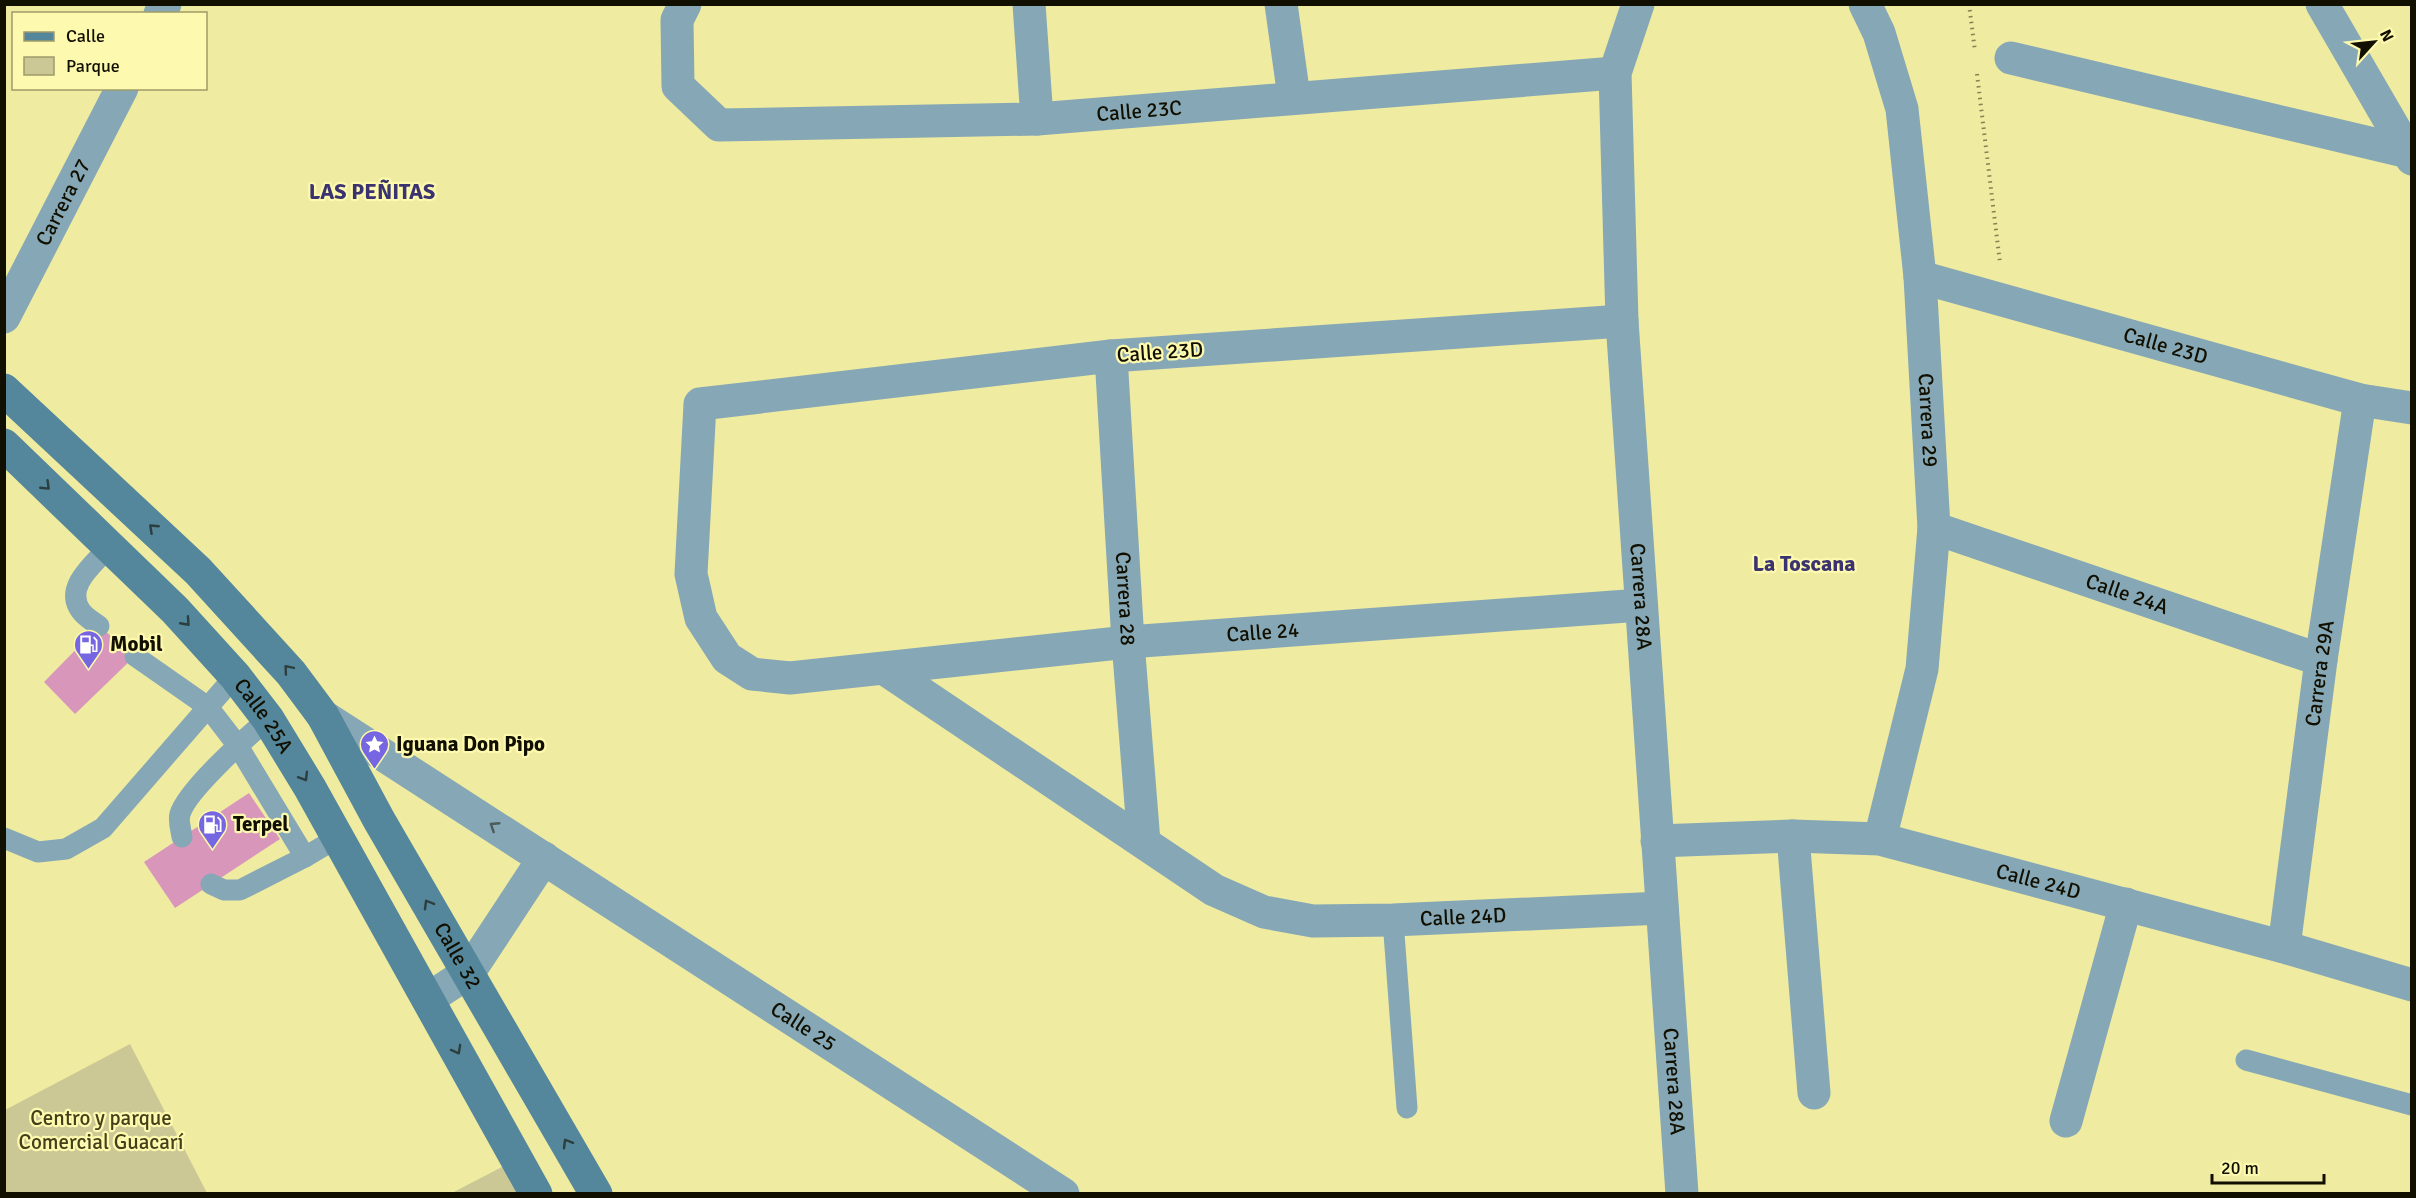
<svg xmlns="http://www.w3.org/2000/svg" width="2416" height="1198" viewBox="0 0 2416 1198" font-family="Signika,sans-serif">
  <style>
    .green { fill: #cbc896 }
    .building { fill: #d996bb }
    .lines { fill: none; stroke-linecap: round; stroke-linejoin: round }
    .path { stroke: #858254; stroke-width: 4; stroke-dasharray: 1.5 4.5; stroke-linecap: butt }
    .service { stroke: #86a7b5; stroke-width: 21 }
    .minor { stroke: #86a7b5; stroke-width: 33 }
    .tertiary { stroke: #86a7b5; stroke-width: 33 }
    .secondary { stroke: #54879c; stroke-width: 33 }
    .oneway { stroke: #2c3f3e }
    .oneway2 { stroke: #4c5b5a }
    .labels { text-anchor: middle; stroke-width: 4.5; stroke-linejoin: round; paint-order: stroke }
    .street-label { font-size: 21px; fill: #110f00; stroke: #fdf9ae }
    .poi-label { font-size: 21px; font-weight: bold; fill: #110f00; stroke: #fdf9ae; text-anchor: start }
    .park-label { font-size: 21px; fill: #423f1a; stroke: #fdf9ae }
    .neighbourhood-label { font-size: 22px; font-weight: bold; fill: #3a336f; stroke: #fdf9ae }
  </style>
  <rect width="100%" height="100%" fill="#efeba1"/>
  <g class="green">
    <polygon points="130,1044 207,1193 5,1193 5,1110"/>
    <polygon points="517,1159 536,1194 450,1194"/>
  </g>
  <g class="building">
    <polygon points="99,626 135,656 75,714 44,682"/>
    <polygon points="249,793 280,839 175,908 144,862"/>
  </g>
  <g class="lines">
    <g class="path">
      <polyline points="1969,4 1975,51"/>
      <polyline points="1977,74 2000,263"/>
    </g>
    <g class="service">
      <path d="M99 626C94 622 85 617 81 611 63 587 95 563 109 547"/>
      <polyline points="135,656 208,707 238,746 305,857"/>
      <path d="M182 837C181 830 178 821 180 814 187 790 247 737 268 719"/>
      <polyline points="4,838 38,852 66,849 103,828 235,676"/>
      <polyline points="211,884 224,890 240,890 305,857 337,838"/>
      <polyline points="1393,920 1407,1108"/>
      <polyline points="2246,1060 2412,1105"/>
    </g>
    <g class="minor">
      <path id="s1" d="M685 4 677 20 678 86 719 125 1037 119 1615 73"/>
      <polyline points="1029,4 1037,119"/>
      <polyline points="1281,4 1294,97"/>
      <path id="s2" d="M1638 4 1615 73 1622 321 1682 1194"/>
      <path id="s3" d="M1865 4 1879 33 1902 109 1920 277 1934 528 1922 669 1880 839"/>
      <polyline points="2322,4 2412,159"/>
      <polyline points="2011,58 2408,152"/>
      <path id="s4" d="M1920 277 2360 400 2412 408"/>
      <path id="s5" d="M1622 321 1111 356 700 404 691 574 701 618 727 658 752 674 790 678 1128 642 1641 605"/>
      <path id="s6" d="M1111 356 1128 642 1144 842"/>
      <path id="s7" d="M1934 528 2321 660"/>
      <path id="s8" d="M885 669 1214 890 1264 912 1313 921 1393 920 1662 908"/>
      <path id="s9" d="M323 716 1063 1194"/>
      <polyline points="1793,836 1814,1093"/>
      <path id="s10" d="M1657 841 1793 836 1880 839 2284 947 2412 985"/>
      <path id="s11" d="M2284 947 2321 660 2360 400"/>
      <polyline points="428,999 469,972 544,858"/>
      <polyline points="2066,1121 2126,904"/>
    </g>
    <g class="tertiary">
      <polyline points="160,14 165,4"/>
      <path id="s12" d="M4 317 122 88"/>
    </g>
    <g class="secondary">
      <path id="s13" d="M4 390 198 571 291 673 323 716 379 820 596 1194"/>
      <path id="s14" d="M4 445 175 610 235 676 268 719 310 788 536 1194"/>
    </g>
  </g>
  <defs><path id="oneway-chevron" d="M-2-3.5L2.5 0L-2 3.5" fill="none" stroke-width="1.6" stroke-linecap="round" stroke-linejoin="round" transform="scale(1.5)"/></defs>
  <g class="oneway">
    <use href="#oneway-chevron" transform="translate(46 486) rotate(44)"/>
    <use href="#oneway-chevron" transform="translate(153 528) rotate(-137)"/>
    <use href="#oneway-chevron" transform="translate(186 622) rotate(48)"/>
    <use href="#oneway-chevron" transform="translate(288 669) rotate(-130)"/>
    <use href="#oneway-chevron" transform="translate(304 777) rotate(59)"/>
    <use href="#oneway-chevron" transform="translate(428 904) rotate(-120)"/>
    <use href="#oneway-chevron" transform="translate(457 1050) rotate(61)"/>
    <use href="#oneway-chevron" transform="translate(567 1143) rotate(-120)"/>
  </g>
  <use class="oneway2" href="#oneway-chevron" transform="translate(494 826) rotate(-147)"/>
  <defs>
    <symbol id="fuel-pin" viewBox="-11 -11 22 30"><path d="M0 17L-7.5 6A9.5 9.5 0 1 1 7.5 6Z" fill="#7666e1" stroke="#fdf9ae"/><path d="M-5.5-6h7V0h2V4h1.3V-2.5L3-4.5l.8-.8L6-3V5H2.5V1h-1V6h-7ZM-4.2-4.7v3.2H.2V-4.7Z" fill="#fff"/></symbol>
    <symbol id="sight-pin" viewBox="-11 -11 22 30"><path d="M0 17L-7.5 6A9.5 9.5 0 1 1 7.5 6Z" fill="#7666e1" stroke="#fdf9ae"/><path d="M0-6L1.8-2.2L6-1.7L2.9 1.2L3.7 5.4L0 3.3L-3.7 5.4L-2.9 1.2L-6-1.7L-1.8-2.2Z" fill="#fff"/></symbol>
  </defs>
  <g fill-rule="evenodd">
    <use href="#fuel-pin" x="72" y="628" width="33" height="45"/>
    <use href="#sight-pin" x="358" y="728" width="33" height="45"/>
    <use href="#fuel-pin" x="196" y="808" width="33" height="45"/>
  </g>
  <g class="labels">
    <g class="street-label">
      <text dy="7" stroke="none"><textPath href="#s1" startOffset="561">Calle 23C</textPath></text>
      <text dy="7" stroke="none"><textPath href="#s12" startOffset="129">Carrera 27</textPath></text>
      <text dy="7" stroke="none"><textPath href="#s4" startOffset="255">Calle 23D</textPath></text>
      <text transform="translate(1160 352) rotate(-4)" y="7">Calle 23D</text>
      <text dy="7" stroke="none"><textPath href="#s3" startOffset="424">Carrera 29</textPath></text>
      <text dy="7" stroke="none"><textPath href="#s7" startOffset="204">Calle 24A</textPath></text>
      <text dy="7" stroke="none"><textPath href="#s2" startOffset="597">Carrera 28A</textPath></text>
      <text dy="7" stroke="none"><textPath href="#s6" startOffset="243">Carrera 28</textPath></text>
      <text dy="7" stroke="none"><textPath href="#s5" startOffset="1732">Calle 24</textPath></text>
      <text dy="7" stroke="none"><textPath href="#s11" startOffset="276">Carrera 29A</textPath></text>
      <text dy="7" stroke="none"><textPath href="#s14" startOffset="376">Calle 25A</textPath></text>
      <text dy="7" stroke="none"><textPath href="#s10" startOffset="387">Calle 24D</textPath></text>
      <text dy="7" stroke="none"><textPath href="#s8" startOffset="651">Calle 24D</textPath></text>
      <text dy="7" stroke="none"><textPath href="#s13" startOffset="732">Calle 32</textPath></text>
      <text dy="7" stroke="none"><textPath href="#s9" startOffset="572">Calle 25</textPath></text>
      <text dy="7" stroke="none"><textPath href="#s2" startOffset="1083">Carrera 28A</textPath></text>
    </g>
    <g class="poi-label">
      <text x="110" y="651">Mobil</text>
      <text x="396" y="751">Iguana Don Pipo</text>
      <text x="233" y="831">Terpel</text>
    </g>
    <g class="park-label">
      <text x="101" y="1125">Centro y parque<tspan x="101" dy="24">Comercial Guacarí</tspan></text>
    </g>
    <g class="neighbourhood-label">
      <text x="372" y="199">LAS PEÑITAS</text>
      <text x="1804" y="571">La Toscana</text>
    </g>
  </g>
  <rect width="2416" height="1198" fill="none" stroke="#110f00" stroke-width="12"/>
  <rect x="12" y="12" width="195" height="78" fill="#fdf9ae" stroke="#9f9b68" stroke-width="1.5"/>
  <rect x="24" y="32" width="30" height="9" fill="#54879c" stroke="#9f9b68" stroke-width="1.5"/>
  <text x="66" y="42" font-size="18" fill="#110f00">Calle</text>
  <rect x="24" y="57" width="30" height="18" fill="#cbc896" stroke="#9f9b68" stroke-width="1.5"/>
  <text x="66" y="72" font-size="18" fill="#110f00">Parque</text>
  <g transform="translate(2374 42) rotate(63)" stroke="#fdf9ae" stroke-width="4.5" paint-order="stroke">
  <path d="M0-4.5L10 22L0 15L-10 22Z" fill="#110f00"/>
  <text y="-9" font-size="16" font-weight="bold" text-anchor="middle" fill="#110f00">N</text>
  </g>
  <path d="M2212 1174v9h112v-9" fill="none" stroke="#110f00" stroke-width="3"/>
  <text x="2221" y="1174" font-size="18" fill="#110f00" stroke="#fdf9ae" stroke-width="4.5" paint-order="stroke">20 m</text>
</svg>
